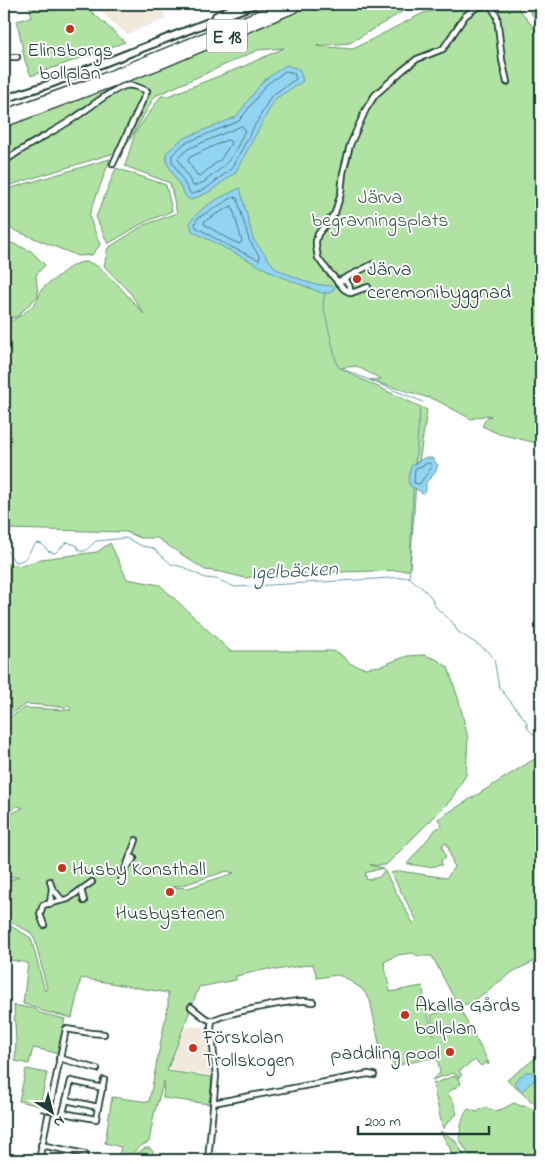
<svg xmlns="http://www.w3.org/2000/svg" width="545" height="1164" viewBox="0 0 545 1164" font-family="'Indie Flower',sans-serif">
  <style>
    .built { fill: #f3e8dc }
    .green { fill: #b0e2a3; stroke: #68906c; fill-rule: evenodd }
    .water { fill: #92d4f3; stroke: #6498a7 }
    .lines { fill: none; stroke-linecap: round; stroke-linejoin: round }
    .shore { stroke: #4d7980; stroke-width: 1 }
    .stream { stroke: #6498a7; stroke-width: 1 }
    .highway-tunnel { stroke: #d2d8d6; stroke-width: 9; stroke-dasharray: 9 4.5; stroke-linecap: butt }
    .street-casing { stroke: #1f3d34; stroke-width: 8 }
    .secondary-casing { stroke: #1f3d34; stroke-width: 10 }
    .highway-casing { stroke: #1f3d34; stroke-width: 12 }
    .street { stroke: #fff; stroke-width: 4.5 }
    .secondary { stroke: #fff; stroke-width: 6 }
    .highway { stroke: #fff; stroke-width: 9 }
    .street-bridge-casing { stroke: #1f3d34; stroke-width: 8; stroke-linecap: butt }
    .street-bridge { stroke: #fff; stroke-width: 4.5 }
    .poi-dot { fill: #c8321e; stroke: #fff; stroke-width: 2 }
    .labels { text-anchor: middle; stroke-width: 4; stroke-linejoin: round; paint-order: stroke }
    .shield { fill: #fff; stroke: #627771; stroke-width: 1 }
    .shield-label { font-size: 19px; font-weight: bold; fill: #1f3d34 }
    .poi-label { font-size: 20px; fill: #1f3d34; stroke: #fff; text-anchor: start }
    .park-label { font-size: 20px; fill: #3c5e4a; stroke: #fff }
    .water-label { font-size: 21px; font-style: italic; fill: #3c6364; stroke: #fff }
  </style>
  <rect width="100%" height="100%" fill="#fff"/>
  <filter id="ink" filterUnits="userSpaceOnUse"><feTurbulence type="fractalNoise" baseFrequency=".02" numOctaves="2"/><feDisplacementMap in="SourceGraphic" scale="10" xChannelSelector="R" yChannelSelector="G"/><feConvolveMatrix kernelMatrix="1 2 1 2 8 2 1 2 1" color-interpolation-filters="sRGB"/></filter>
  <g filter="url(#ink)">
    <g class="built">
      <polygon points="91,4 159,4 166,19 127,34"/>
      <polygon points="192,1026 209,1028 212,1075 169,1070 178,1042 185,1029"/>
    </g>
    <g class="green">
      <polygon points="29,4 83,4 125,42 31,76 25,61 17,21 32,17"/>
      <path d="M318 4H415L350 43 316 46 353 49 423 13 470 4H515L541 37V444L499 434 482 426 487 417 491 416 487 415 471 419 436 400 369 380 381 379 356 366 341 368 355 376 427 410 416 482 410 570 271 574 245 578 221 572 205 570 157 538H141L126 532 4 529V325C17 318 29 312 37 300 39 296 40 292 42 289 46 285 52 281 57 277 64 271 74 263 84 262 100 259 133 303 144 314L131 294 104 266 108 248 144 225 177 213 170 183 125 166 135 133 161 96H168L242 67 284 48 258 50 155 96 124 150 4 187V122Z"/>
      <polygon points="525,4 541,4 541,20 538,23"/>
      <polygon points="110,159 89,216 100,245 92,255 78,256 4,226 4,190"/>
      <polygon points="116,168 166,185 172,211 143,223 108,244 96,217"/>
      <polygon points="4,240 31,251 45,265 36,275 38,296 18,316 4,321"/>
      <path d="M110 543 127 579 160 585 230 651H333L339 653 351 664 364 668 381 666 407 656 424 655 436 659 448 667 459 701 468 738 466 775 450 801 386 865H370L383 868 365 873 367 880 380 877 384 870 413 923 417 921 391 873 400 871 447 878 454 867 447 843 442 845 446 857 441 860 442 865 428 867 407 864 436 829 442 826 438 819 541 755V958L514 971 472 1002 459 1007 489 1063 488 1065 487 1062 481 1066 475 1060 459 1071 462 1075 459 1077 453 1073 432 1080 440 1073 437 1057 393 1066 390 1051 381 1053 370 1000 362 989 344 977 337 975 317 978 313 964 276 970 268 969 236 976V980L199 987 167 1071 212 1077 209 1104 163 1098 164 1081 154 1114 149 1142 141 1146 132 1154V1157L145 1148H150L159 1160H118L121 1147 105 1143 112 1097 149 1102 168 1005V993L81 978 72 1018 42 1011 36 1007 23 1004 28 963 4 959V922L31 938 45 991 47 989 35 940 30 932 4 919V891L7 881 19 877 4 876V809L12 821 8 815 23 808 17 806 11 811 6 799 4 800V720L25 708 71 710 69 705 65 707 27 704 4 717V563L22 566 41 559 97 552ZM227 871 234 873 188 888 171 887 183 885ZM412 953 419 956H432L458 1006 431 1015 434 1035 433 1036 422 986 390 992 384 962 398 955Z"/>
      <polygon points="14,1005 35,1009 40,1013 65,1019 57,1053 33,1048 29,1064 15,1061 16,1041"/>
      <polygon points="541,1054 541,1110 507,1080"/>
      <polygon points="26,1069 47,1073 40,1106 19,1101"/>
      <polygon points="454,1076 459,1078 461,1084 447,1093 453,1101 457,1114 446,1124 444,1129 442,1126 433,1084"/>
      <path d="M514 1103 521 1106H526L541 1112V1160H472L459 1139C461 1128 461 1118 468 1109L477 1112C490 1102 488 1113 499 1110 504 1109 509 1105 514 1103Z"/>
      <polygon points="440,1131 454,1139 467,1160 453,1160 450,1148"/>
    </g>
    <g class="water">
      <polygon points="286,65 299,69 303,81 275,99 235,173 209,192 191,200 186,197 167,163 166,153 182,139 236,117 263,81"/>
      <path d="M240 188 253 239 276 269 312 284 333 286 335 288 330 293H322L275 274 192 231 190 223C199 206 224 196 240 188Z"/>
      <polygon points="424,458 432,458 438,465 435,473 426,482 426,491 422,494 418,490 410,486 408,481 411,466"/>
      <polygon points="527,1071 528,1073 531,1071 536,1078 522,1091 514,1082"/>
    </g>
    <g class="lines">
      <g class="shore">
        <polygon points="286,71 294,73 296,79 271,96 231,169 207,188 193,194 190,193 172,161 172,155 185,143 239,121 266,85"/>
        <path d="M242 126 245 130C234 154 232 161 210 177 205 182 199 185 193 186L178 159 179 157 188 149Z"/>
        <polygon points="227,140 230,141 231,143 221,159 200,176 197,175 188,161 189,158"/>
        <polygon points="234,197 237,198 249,240 260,257 259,260 225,244 196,227 195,223 198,218"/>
        <polygon points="232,206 242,241 240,244 228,239 204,224 205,221"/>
        <path d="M429 463 432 465C430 472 423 477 420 484L414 483 415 469Z"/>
      </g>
      <g class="stream">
        <polyline points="325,292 323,305 337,365 340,368 423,402"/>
        <polyline points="415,464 420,410"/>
        <path d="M4 547 15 562C29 562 27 550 37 543L42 544 48 551 55 553 67 542 76 545 80 551H85L96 541 126 538 142 546 153 548 171 564 183 567 205 578 216 579 235 587 409 577C415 583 426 590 430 596 433 599 433 604 436 607 443 615 454 620 457 631L489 652 494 659 499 687 526 721 528 729 541 741"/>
        <polyline points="410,565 413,488"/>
        <polyline points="409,577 410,570"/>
      </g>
      <polyline class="highway-tunnel" points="293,8 304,4"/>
      <defs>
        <g id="street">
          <polyline points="490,4 497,16 502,60 507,82"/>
          <polyline points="4,57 17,57"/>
          <path d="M4 162C26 145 50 134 73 119 87 110 110 90 125 86 132 84 140 88 147 91L113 164"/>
          <polyline points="340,281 346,281 349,285 351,293"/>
          <polyline points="337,282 373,264"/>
          <polyline points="368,287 351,293 344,289 323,265 318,258 316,246 316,241 318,234 335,213 341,193 343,173 350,145 366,109 375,95 403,70 417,59 443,49 465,16 477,7 489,5"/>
          <polyline points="127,867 134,858"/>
          <polyline points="121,881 136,840"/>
          <polyline points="52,888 62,900"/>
          <polyline points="81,889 84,901"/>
          <polyline points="50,904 52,888 50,881"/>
          <polyline points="44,925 40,914 43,905 68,899 92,882"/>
          <polyline points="191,1007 205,1018 212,1021"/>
          <polyline points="59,1058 97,1069"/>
          <path d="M103 1088 71 1081 63 1113 96 1119C98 1106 101 1093 104 1080"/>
          <polyline points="66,1100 98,1107"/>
          <polyline points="213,1103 368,1074 374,1075"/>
          <polyline points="41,1145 85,1154"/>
          <polyline points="351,1157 353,1160"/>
          <polyline points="39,1160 66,1029 91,1033 104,1034"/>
          <path d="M208 1160 216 1076 211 1026 212 1021C223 1013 286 1002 301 1001 305 1000 309 1002 313 1002"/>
          <polyline points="443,1160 446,1158 450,1160"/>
        </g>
        <g id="secondary">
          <polyline points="216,16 241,4"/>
          <polyline points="4,99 50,84 255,4"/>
        </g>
        <g id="highway">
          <polyline points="4,115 90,84 287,4"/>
          <polyline points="4,122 160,64 293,8"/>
        </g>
      </defs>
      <use href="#street" class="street-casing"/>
      <use href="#secondary" class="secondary-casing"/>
      <use href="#highway" class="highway-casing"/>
      <use href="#street" class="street"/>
      <use href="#secondary" class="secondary"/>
      <use href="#highway" class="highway"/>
      <defs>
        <polyline id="street-bridge" points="41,1108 55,1111"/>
      </defs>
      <use href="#street-bridge" class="street-bridge-casing"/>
      <use href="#street-bridge" class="street-bridge"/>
    </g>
  </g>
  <g class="poi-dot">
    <circle cx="70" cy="29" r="5"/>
    <circle cx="357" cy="279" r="5"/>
    <circle cx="62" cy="868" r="5"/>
    <circle cx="170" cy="892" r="5"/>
    <circle cx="405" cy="1015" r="5"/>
    <circle cx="193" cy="1048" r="5"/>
    <circle cx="450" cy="1052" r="5"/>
  </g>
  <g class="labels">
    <rect class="shield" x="207" y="19.5" width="40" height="33" rx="4"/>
    <g class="shield-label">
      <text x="227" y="43">E 18</text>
    </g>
    <g class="poi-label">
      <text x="70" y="56" text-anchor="middle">Elinsborgs<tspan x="70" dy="23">bollplan</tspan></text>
      <text x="367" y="275">Järva<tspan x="367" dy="23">ceremonibyggnad</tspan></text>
      <text x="72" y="875">Husby Konsthall</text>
      <text x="170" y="919" text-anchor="middle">Husbystenen</text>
      <text x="415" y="1011">Akalla Gårds<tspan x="415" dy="23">bollplan</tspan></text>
      <text x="203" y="1043">Förskolan<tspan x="203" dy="23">Trollskogen</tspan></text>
      <text x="440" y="1059" text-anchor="end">paddling pool</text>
    </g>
    <g class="park-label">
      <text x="380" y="203">Järva<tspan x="380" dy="23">begravningsplats</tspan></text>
    </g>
    <g class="water-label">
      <text transform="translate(294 570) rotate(-3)" y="7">Igelbäcken</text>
    </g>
  </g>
  <rect width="545" height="1164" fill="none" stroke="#fff" stroke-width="20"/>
  <rect x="10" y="10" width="525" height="1144" fill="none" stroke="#1f3d34" stroke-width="2" filter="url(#ink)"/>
  <g transform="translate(52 1112) rotate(144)" stroke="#ffffff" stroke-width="4" paint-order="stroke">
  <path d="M0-4L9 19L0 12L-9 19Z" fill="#1f3d34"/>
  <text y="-8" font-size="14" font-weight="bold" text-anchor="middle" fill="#1f3d34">N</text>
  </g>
  <path d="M358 1126v8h131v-8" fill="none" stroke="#1f3d34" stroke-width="2.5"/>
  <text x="365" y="1126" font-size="15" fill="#1f3d34" stroke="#ffffff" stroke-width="4" paint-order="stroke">200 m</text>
</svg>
